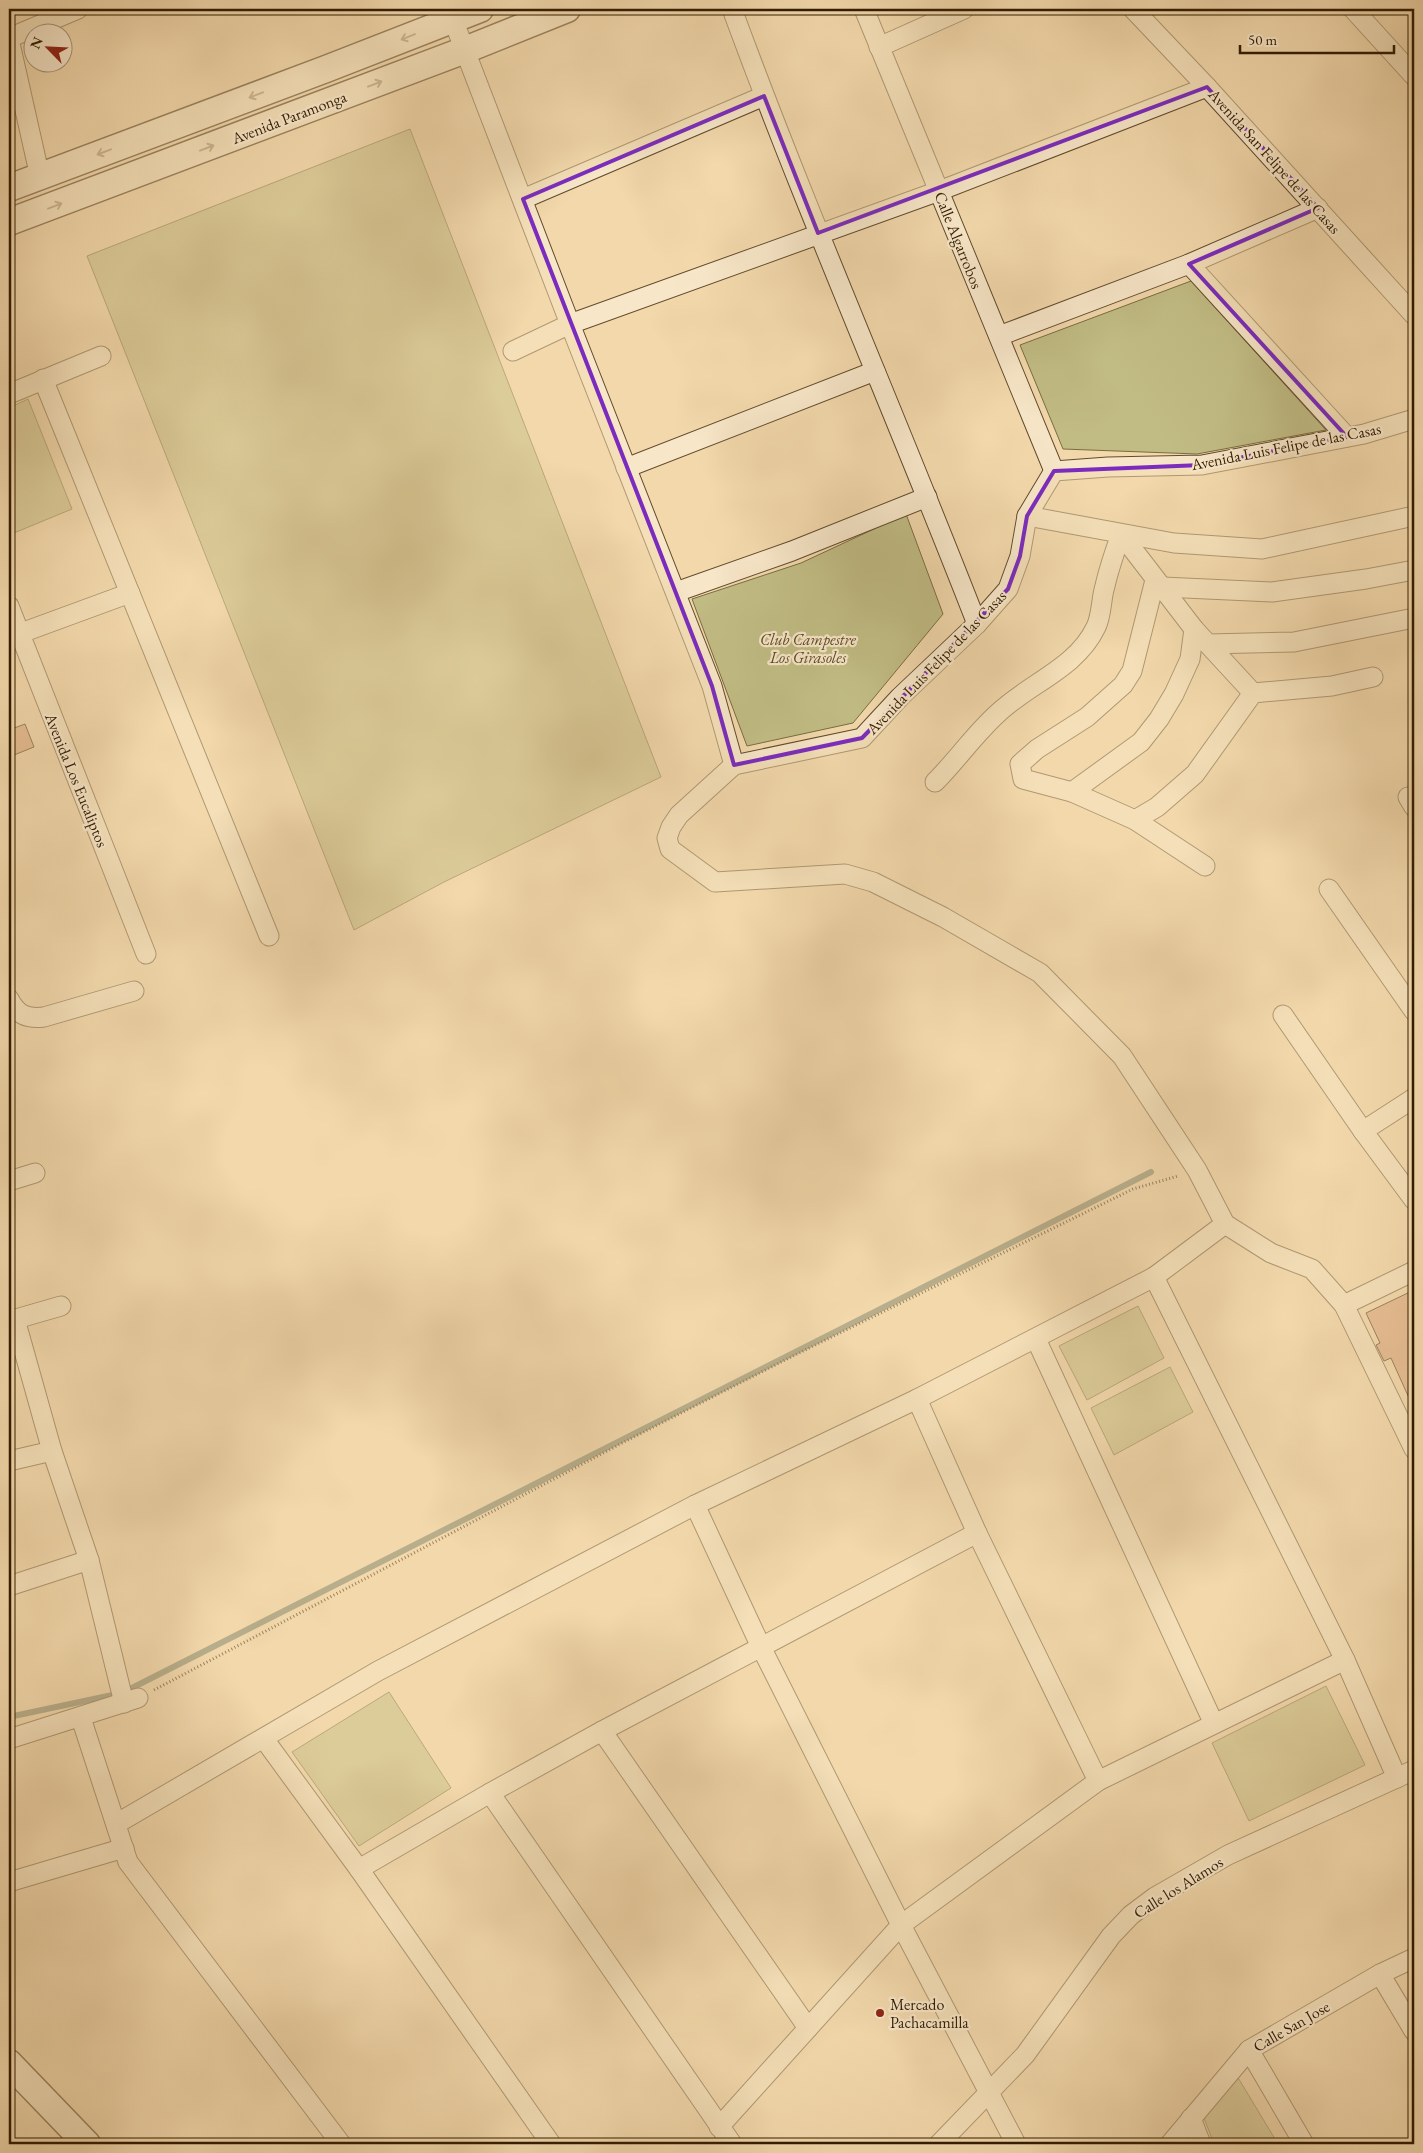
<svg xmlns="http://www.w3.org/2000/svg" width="1423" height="2153" viewBox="0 0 1423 2153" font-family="'EB Garamond',serif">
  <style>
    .green { fill: #c1bc84; stroke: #7a6c42 }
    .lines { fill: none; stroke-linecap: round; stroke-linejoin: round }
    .stream { stroke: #717b65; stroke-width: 6 }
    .building { fill: #d79e75; stroke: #321c01 }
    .street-casing { stroke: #624b2c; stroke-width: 21 }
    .secondary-casing { stroke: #321c01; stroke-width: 29 }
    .path { stroke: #321c01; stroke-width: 3; stroke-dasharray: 1 2.5; stroke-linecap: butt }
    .street { stroke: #f7e6c8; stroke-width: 19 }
    .secondary { stroke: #f7e6c8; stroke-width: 26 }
    .oneway { stroke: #9e8b6e }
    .marked { fill: none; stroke: #7b2cbf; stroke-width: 4; stroke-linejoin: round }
    .poi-dot { fill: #8f2418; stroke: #f7e6c8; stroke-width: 2 }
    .labels { text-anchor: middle; stroke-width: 4.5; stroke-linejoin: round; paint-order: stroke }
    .street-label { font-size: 16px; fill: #321c01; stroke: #f7e6c8 }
    .park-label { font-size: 16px; font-style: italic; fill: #5d4c28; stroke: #f7e6c8 }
    .poi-label { font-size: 16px; fill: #321c01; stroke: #f7e6c8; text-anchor: start }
  </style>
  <rect width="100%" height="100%" fill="#f2d8ab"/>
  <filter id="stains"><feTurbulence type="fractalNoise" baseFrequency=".004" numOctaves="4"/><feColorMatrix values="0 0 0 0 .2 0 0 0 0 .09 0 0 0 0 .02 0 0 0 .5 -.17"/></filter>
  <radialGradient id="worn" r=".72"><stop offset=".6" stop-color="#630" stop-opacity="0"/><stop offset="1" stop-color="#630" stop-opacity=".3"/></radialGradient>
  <g class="green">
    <polygon points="410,129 661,777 444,882 354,930 87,256"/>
    <polygon points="1191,281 1326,430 1197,454 1063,449 1020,345"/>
    <polygon points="28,399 72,509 9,535 9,408"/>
    <polygon points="906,514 943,614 853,723 747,746 692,599 801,563"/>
    <polygon points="1138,1306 1164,1358 1087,1400 1059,1346"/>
    <polygon points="1170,1367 1193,1412 1114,1455 1091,1408"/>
    <polygon points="1326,1686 1365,1765 1249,1821 1212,1743"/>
    <polygon points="389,1692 451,1788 359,1846 292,1752"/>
    <polygon points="1237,2076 1278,2144 1214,2144 1204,2118"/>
  </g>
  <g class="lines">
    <polyline class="stream" points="9,1717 122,1693 1151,1172"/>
  </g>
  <g class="building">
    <polygon points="25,724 34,747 9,757 9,730"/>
    <polygon points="1414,1290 1414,1409 1391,1358 1384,1361 1376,1345 1380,1343 1366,1313"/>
  </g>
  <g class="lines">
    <defs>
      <g id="street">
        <polyline points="449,9 570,324 712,686 734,765"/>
        <path d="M732 9C808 216 897 418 977 624"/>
        <polyline points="864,9 1054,471"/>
        <polyline points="1133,9 1207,87 1414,315"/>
        <polyline points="1353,9 1414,76"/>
        <polyline points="9,38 78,9"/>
        <polyline points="9,39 40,177"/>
        <polyline points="879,47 964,9"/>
        <polyline points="523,199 764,96"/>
        <polyline points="1189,264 1347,437"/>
        <polyline points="999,336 1189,264 1318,208"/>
        <polyline points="513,351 570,324 939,191 1207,87"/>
        <polyline points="43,379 269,936"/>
        <polyline points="9,394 101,356"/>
        <polyline points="1414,419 1364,434 1202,465 1108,467 1054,471 1027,516 1020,556 1008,589 977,624 900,697 862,738 734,765 679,815 671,827 667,838 670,849 715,882 845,874 873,882 943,917 1040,973 1122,1056 1197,1170 1225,1224 1271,1253 1312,1269 1344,1305 1414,1449"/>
        <polyline points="626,468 875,371"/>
        <polyline points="1027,516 1174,543 1262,549 1414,516"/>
        <polyline points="1121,534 1194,629 1253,693"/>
        <polyline points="1163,587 1272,592 1366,579 1414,570"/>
        <polyline points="676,592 792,551 927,497"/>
        <polyline points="9,606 146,954"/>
        <polyline points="1194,629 1190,659 1174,694 1159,719 1141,742 1072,792 1135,820 1205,866"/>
        <polyline points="21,633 130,593"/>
        <polyline points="1208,644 1294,642 1414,618"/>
        <path d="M935 782C957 760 974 735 997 714 1029 683 1076 669 1096 627 1102 615 1101 598 1105 586 1109 568 1115 551 1121 534"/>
        <polyline points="1072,792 1023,779 1020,764 1037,749 1087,717 1123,685 1132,671 1155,580"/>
        <polyline points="1408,797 1414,807"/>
        <polyline points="1135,820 1157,807 1195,774 1253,693 1332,686 1373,677"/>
        <polyline points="1329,889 1414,1011"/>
        <path d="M9 999C17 1015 27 1019 44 1017L134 991"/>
        <polyline points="1283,1015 1363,1131 1414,1200"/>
        <polyline points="1363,1131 1414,1098"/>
        <polyline points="9,1181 35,1173"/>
        <polyline points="1154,1277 1345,1660 1397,1778"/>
        <polyline points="1344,1305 1414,1271"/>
        <polyline points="15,1319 52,1451"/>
        <polyline points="9,1321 61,1306"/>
        <polyline points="1036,1339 1214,1724"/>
        <polyline points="917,1399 977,1533 1098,1781"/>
        <polyline points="9,1461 52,1451 89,1560 124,1703"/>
        <polyline points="695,1505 761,1647 901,1925 1016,2144"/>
        <polyline points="9,1586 89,1560"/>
        <polyline points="81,1718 128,1862 341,2144"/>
        <polyline points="602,1731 808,2028"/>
        <polyline points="9,1739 138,1698"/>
        <polyline points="264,1739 359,1869 551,2144"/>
        <polyline points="490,1793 732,2144"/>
        <polyline points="116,1824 378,1671 695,1505 917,1399 1154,1277 1225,1224"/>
        <polyline points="359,1869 490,1793 602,1731 977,1533"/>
        <polyline points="9,1882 124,1848"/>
        <polyline points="1380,1974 1414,2031"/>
        <polyline points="1249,2050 1304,2144"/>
        <polyline points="1191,2118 1201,2144"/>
        <polyline points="719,2127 901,1925 1098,1781 1345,1660"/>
        <polyline points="939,2144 1025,2055 1111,1936 1131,1915 1155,1897 1228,1855 1414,1770"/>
        <polyline points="1170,2144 1249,2050 1380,1974 1414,1958"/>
      </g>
      <g id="secondary">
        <polyline points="9,188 326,69 480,9"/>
        <polyline points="9,222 465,50 567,9"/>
        <polyline points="9,2063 87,2144"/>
      </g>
    </defs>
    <use href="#street" class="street-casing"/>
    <use href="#secondary" class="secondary-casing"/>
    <polyline class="path" points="154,1690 626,1441 793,1356 1133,1189 1178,1176"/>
    <use href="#street" class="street"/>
    <use href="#secondary" class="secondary"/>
  </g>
  <defs><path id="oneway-shaft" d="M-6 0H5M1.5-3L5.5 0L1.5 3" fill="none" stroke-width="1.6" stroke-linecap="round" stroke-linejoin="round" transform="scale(1.25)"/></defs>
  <g class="oneway">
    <use href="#oneway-shaft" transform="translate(408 37) rotate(158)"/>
    <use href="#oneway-shaft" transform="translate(375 84) rotate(-21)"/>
    <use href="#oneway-shaft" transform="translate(256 95) rotate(159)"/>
    <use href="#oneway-shaft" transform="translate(207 148) rotate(-21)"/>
    <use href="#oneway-shaft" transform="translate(104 152) rotate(159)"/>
    <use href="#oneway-shaft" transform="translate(55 206) rotate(-21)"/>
  </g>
  <path d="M0 0H1423V2153H0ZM1207 87 1318 208 1189 264 1347 437 1202 465 1054 471 1027 516 1020 556 1008 589 862 738 734 765 712 686 523 199 764 96 818 233Z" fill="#f2d8ab" fill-opacity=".55" fill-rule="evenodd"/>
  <path class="marked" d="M1207 87 1318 208 1189 264 1347 437 1202 465 1054 471 1027 516 1020 556 1008 589 862 738 734 765 712 686 523 199 764 96 818 233Z"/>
  <circle class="poi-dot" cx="880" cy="2013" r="5"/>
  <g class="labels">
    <g class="street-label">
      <text transform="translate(289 117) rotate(-21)" y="6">Avenida Paramonga</text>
      <text transform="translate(1275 161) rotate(48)" y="6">Avenida San Felipe de las Casas</text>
      <text transform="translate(959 240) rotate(68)" y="6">Calle Algarrobos</text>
      <text transform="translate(1286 446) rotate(-11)" y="6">Avenida Luis Felipe de las Casas</text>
      <text transform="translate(936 662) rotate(-46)" y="6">Avenida Luis Felipe de las Casas</text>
      <text transform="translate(77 780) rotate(68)" y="6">Avenida Los Eucaliptos</text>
      <text transform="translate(1178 1887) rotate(-32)" y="6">Calle los Alamos</text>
      <text transform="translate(1291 2026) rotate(-30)" y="6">Calle San Jose</text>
    </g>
    <g class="park-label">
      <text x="808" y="645">Club Campestre<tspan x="808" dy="18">Los Girasoles</tspan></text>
    </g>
    <g class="poi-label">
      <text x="890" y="2010">Mercado<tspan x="890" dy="18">Pachacamilla</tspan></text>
    </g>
  </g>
  <rect width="1423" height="2153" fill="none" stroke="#f2d8ab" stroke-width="30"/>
  <rect x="10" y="10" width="1403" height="2133" fill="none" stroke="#321c01" stroke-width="2.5"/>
  <rect x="15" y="15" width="1393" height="2123" fill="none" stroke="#321c01"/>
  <g transform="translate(48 48) rotate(294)"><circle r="24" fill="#f7e6c8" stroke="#a89578"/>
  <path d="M0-4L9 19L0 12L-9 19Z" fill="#8f2418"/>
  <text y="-8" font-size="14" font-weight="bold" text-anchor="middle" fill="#321c01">N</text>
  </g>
  <path d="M1240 45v8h154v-8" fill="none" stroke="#321c01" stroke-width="2.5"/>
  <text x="1248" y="45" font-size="15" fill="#321c01" stroke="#f7e6c8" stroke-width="4" paint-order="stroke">50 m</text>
  <rect width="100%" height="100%" filter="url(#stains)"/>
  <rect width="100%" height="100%" fill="url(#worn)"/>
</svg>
